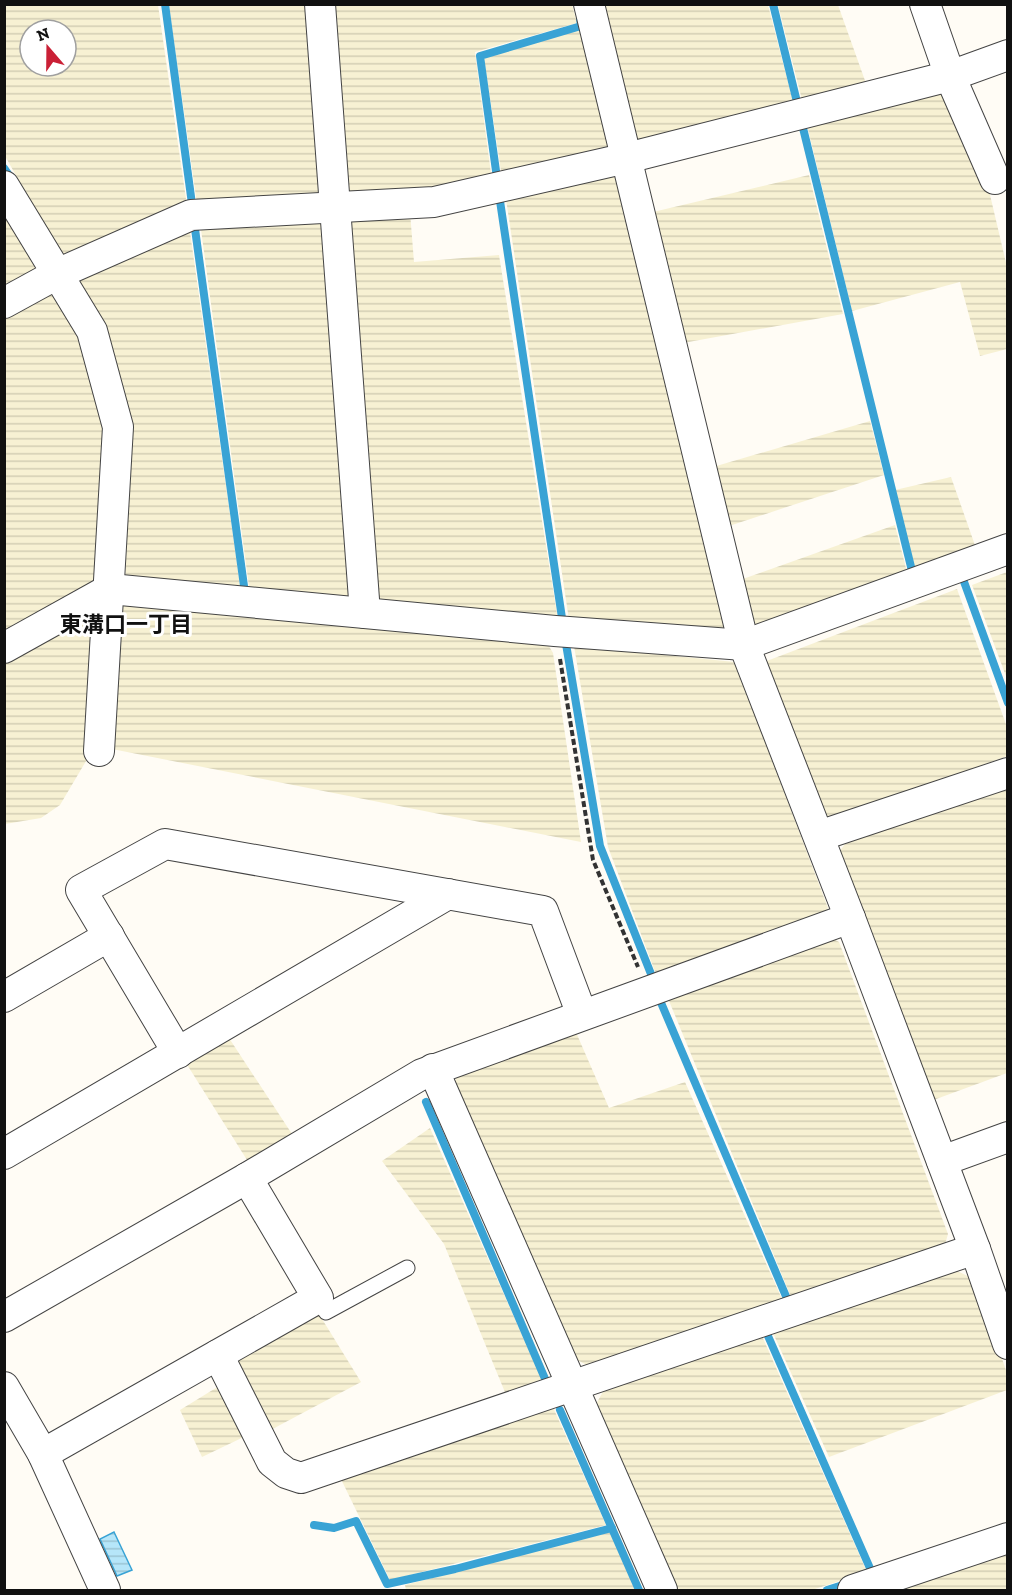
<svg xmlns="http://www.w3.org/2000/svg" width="1012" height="1595" viewBox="0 0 1012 1595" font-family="'Zilla Slab','Noto Sans JP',serif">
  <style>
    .farmland { fill: url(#farmland-rules); fill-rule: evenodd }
    .water { fill: url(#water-rules); stroke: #39a3d5; stroke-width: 1.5 }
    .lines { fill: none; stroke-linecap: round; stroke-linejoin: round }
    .stream { stroke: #39a3d5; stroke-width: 8 }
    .service-casing { stroke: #444; stroke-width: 17 }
    .minor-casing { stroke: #444; stroke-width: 32 }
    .path { stroke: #333; stroke-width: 4; stroke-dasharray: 6 3; stroke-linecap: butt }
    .service { stroke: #fff; stroke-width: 15 }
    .minor { stroke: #fff; stroke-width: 30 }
    .labels { text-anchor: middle; stroke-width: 6; stroke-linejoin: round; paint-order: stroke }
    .neighbourhood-label { font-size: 22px; font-weight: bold; fill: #111; stroke: #fff }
  </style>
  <defs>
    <pattern id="farmland-rules" width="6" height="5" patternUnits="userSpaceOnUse" patternTransform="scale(1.5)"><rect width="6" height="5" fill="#f7f1d3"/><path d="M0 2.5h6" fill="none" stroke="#d3ceb4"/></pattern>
    <pattern id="water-rules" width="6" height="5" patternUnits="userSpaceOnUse" patternTransform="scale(1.5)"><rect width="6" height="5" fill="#b6e6f9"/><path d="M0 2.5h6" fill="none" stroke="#9bc4d4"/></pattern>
  </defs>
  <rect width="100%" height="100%" fill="#fffcf5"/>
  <g class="farmland">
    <path d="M4 5H158L187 206 63 259 5 156ZM30 30H66V66H30Z"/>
    <polygon points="169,5 307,5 323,188 314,198 197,204"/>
    <polygon points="325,5 572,5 577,23 475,52 492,181 350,197"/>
    <polygon points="600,5 768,5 794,105 634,146"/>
    <polygon points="778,5 838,5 868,89 803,104"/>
    <polygon points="582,29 612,151 502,178 484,58"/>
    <polygon points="946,92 987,182 1007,267 1007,349 980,356 960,282 852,311 806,121"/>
    <polygon points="614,170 728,623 723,632 569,620 506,199"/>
    <polygon points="809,175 843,314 683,343 653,212"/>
    <polygon points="4,200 40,259 36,273 4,291"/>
    <polygon points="410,212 414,262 499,255 558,620 378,606 342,225 351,216"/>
    <polygon points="320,217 328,226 357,591 348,603 250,594 200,222"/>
    <polygon points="189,225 241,592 125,583 132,423 76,276"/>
    <polygon points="43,289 56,293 80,335 109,426 102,577 4,638 4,311"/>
    <polygon points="870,421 884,475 726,527 713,467"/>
    <polygon points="951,477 977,551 916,573 895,490"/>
    <polygon points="895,525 908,576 755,631 740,580"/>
    <polygon points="1007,572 1008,572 1007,679 972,585"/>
    <polygon points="957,589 1007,727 1007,756 831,821 822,817 764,662"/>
    <polygon points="116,601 546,641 553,653 581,842 107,748"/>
    <polygon points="98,609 92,751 60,805 41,818 5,824 4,657"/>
    <polygon points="574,646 735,662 828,908 821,918 659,982 608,847"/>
    <polygon points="1007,785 1007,1073 928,1102 836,856 845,844"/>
    <polygon points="825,934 839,942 948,1234 944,1248 791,1297 667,996"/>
    <polygon points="575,1030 609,1108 685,1082 782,1299 587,1365 577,1360 454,1084 459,1071"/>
    <polygon points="229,1038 292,1134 247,1160 186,1063"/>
    <polygon points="430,1128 546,1389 509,1402 444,1244 382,1161"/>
    <polygon points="957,1271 974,1279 1007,1373 1007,1390 829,1457 773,1333"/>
    <polygon points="314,1306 361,1382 265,1433 231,1354"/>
    <polygon points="762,1336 867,1572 812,1590 671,1590 595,1406 605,1388"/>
    <polygon points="224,1383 250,1434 202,1457 180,1410"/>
    <polygon points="552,1405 606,1525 390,1580 339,1475"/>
    <polygon points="610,1532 635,1590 406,1590 405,1585"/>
    <polygon points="1007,1548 1007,1590 886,1590"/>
  </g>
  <polygon class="water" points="114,1532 132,1570 117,1576 100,1539"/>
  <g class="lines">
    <g class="stream">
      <polyline points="165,4 192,204"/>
      <polyline points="773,4 797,102"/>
      <polyline points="802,124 913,575"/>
      <polyline points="4,168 13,181"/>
      <polyline points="497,178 480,56 581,26 580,19"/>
      <polyline points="500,201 562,618"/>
      <polyline points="195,229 244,586"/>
      <polyline points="963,579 1008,703"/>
      <polyline points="565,638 600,846 653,979"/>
      <polyline points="659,998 788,1301 782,1303"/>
      <polyline points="426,1102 549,1388"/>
      <polyline points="768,1336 873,1575"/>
      <polyline points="560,1410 639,1590"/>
      <polyline points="314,1525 334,1528 356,1521 387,1584 455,1569 612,1528"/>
      <polyline points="827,1590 849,1583"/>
    </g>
    <defs>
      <polyline id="service" points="318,1298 326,1312 407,1268"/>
      <g id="minor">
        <polyline points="320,4 365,613"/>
        <polyline points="589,4 744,645 850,918 975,1249 1008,1344"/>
        <polyline points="925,4 950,76 995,179"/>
        <polyline points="4,186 92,331 118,427 99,751"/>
        <polyline points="4,303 57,274 191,215 434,202 627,158 950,76 1008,55"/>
        <polyline points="4,648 110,589 555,631 744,645 1008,549"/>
        <polyline points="819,836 1008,773"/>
        <polyline points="4,997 109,936"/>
        <polyline points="178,1053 81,890 165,844 543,911 582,1015"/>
        <polyline points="433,1069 662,1590"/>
        <polyline points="4,1154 448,894"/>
        <polyline points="942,1161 1008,1137"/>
        <polyline points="4,1317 247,1178 422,1074 850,918"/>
        <polyline points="218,1355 272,1462 286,1473 301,1478 975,1249"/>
        <polyline points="4,1387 43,1454 105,1590"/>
        <polyline points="43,1454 318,1298 247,1178"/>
        <polyline points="853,1590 1008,1538"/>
      </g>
    </defs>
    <use href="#service" class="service-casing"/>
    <use href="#minor" class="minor-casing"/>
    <polyline class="path" points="560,659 593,860 638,967"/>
    <use href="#service" class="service"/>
    <use href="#minor" class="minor"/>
  </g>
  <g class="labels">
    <g class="neighbourhood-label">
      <text x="126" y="632">東溝口一丁目</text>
    </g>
  </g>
  <rect width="1012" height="1595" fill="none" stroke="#111111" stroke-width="12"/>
  <g transform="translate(48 48) rotate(340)"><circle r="28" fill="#ffffff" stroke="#a0a0a0" stroke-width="1.5"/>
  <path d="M0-4.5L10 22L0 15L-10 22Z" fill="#ca2036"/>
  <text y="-9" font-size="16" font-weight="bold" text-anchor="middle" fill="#111111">N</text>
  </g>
</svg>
